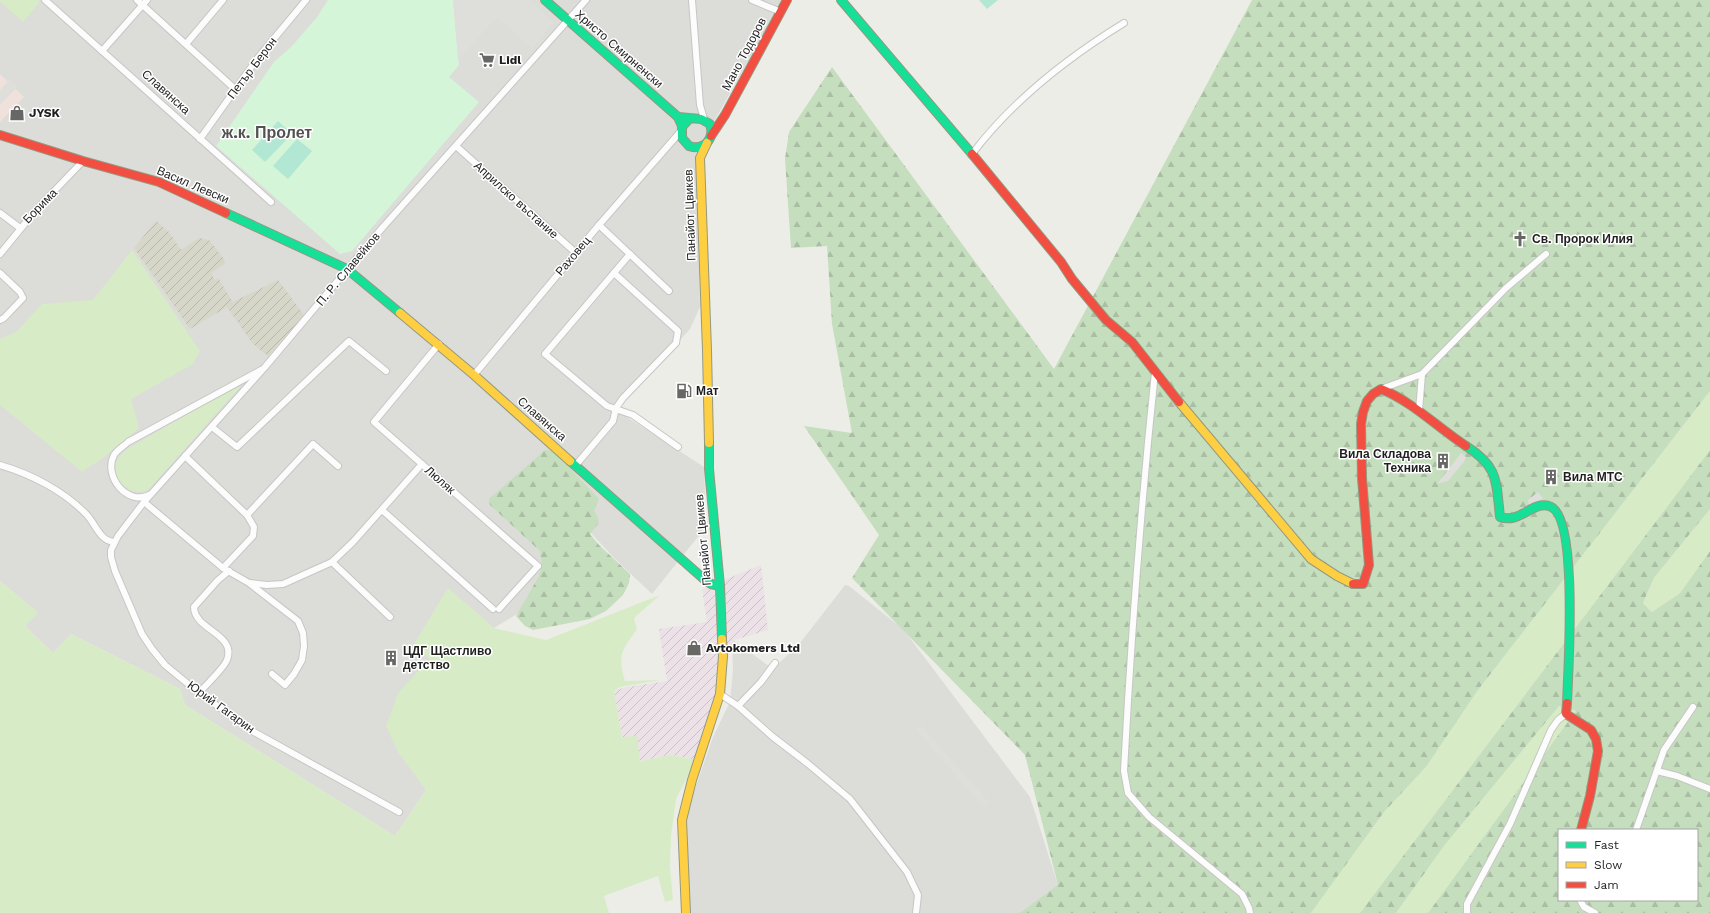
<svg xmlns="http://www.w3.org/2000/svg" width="1710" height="913" viewBox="0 0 1710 913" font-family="'Work Sans',sans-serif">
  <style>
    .residential { fill: #dcdcd9 }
    .commercial { fill: #f0e1dd }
    .industrial { fill: url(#industrial-furrows) }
    .construction { fill: url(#construction-furrows) }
    .grass { fill: #d7ecc6 }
    .forest { fill: url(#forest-firs); fill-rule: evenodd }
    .park { fill: #d5f5d8 }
    .pitch { fill: #b2e7d4 }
    .parking { fill: #dededb }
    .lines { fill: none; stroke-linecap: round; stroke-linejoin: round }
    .street-casing { stroke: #c6c6c4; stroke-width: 8 }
    .fast-casing { stroke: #94997f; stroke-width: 10 }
    .slow-casing { stroke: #94997f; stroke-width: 10 }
    .jam-casing { stroke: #94997f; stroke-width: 10 }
    .street { stroke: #fcfcfc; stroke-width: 6 }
    .fast { stroke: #16e098; stroke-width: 8 }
    .slow { stroke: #ffcf43; stroke-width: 8 }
    .jam { stroke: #f24e42; stroke-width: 8 }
    .labels { text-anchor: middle; stroke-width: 3; stroke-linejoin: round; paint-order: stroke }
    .street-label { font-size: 12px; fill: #1f1f1f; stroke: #fff }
    .poi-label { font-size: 12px; font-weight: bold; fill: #1f1f1f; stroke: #fff; text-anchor: start }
    .district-label { font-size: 16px; font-weight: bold; fill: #525252; stroke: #fff }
  </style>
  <defs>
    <pattern id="industrial-furrows" width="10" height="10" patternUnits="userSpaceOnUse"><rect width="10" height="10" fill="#ebe1e6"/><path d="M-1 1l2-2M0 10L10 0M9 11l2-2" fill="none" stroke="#c9c1c5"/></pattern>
    <pattern id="construction-furrows" width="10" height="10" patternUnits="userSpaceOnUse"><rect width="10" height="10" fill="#d6d7c9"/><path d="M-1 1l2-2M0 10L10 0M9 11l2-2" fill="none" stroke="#b7b8ac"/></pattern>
    <pattern id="forest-firs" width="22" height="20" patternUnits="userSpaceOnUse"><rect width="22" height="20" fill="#c5debd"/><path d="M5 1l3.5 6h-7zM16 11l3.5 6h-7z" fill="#a9bea2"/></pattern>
  </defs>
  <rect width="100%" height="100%" fill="#edede8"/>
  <g class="residential">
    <polygon points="0,0 783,0 696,153 700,307 690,329 616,410 704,467 706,521 701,533 652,594 614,558 579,520 522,611 494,628 426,790 395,836 185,705 180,689 71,634 53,653 25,626 37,612 0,581"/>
    <polygon points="845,585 849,586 903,629 1030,797 1058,885 1029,913 690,913 684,842 688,809 713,737 730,702 733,670 732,639 773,669 800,643"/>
  </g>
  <polygon class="commercial" points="0,74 24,97 0,122"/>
  <polygon class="industrial" points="761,565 768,630 734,640 696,760 672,755 640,761 622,737 614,691 626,687 667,681 659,629 707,622 702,589"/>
  <polygon class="construction" points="156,221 169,232 181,250 199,238 209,240 224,259 225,264 211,273 215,280 218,278 233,302 278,280 304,315 268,356 253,344 227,307 190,329 134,248"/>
  <g class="grass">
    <polygon points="0,0 38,0 40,2 23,22 0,2"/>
    <polygon points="132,250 200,351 193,364 131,399 139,428 107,455 82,472 0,405 0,339 16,332 42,304 93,300"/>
    <path d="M237 386 240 387 147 491C131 495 112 483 116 464 117 458 123 453 127 449Z"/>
    <polygon points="1710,391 1710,450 1360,913 1311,913 1384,812 1426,767 1478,690"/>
    <polygon points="1710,509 1710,551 1680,593 1652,612 1643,603 1654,578"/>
    <path d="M0 581 38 613 25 626 53 653 71 634 180 689 185 705 395 836 426 790 398 752 386 726 398 693 430 659 414 644 448 588 494 628 546 640 660 595 634 618 637 629C622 651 617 654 625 681L661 680 620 687 614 691 622 737 637 736 640 761 672 755 696 760 676 799 671 836 670 866 673 900 665 902 658 876 604 896 609 913H0Z"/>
    <polygon points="1559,706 1577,711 1428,913 1396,913 1444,846"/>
  </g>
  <g class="forest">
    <polygon points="1252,0 1710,0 1710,391 1478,690 1426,767 1384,812 1311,913 1020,913 1058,885 1025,755 852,578 879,535 804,426 852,433 832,324 827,246 791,248 785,159 789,132 832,67 1054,369"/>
    <path d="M545 450 554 451 599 499 594 511C602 523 598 524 590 534L599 545 630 574 629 583 623 595 606 611 590 619 533 630 525 626 516 616 539 576 542 565 540 551 490 505 489 499Z"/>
    <path d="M1710 450V509L1654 578 1643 603 1652 612 1680 593 1710 551V913H1428L1576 711 1559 706 1444 846 1396 913H1360ZM1559 830H1697V900H1559Z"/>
  </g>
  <polygon class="park" points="328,0 453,0 459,65 449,77 479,102 352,251 340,254 216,146 274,62 292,46 317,17"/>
  <g class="pitch">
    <polygon points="979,0 998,0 987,9"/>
    <polygon points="278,121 292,134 265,162 252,150"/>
    <polygon points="297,139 312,151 288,179 273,166"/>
  </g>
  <g class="parking">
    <polygon points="453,0 529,0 554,22 532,48 497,17 458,60"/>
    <polygon points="10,79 18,86 0,105 0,90"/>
    <polygon points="1461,453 1466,457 1464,462 1448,481 1437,484"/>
    <polygon points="1538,492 1543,498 1530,509 1528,500"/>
    <polygon points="921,725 990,803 984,808 916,730"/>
  </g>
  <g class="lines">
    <defs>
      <g id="street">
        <polyline points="45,0 271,202"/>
        <polyline points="137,0 235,89"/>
        <polyline points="692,0 700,105 704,119"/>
        <polyline points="752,0 781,12"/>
        <polyline points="186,44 223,0"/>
        <polyline points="102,51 147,0"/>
        <polyline points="200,139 257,59 306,0"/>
        <polyline points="456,146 576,253"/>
        <path d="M972 154C1013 100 1067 58 1124 23"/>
        <polyline points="0,213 20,228"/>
        <polyline points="599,225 669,291"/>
        <polyline points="0,254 36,210 83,161"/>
        <polyline points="630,254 545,354 607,406 633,415 678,447"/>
        <polyline points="0,273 20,292 23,298 4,318 0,320"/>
        <polyline points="439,344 374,422 538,566 499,609"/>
        <path d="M1155 372C1141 505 1131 638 1124 771L1128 793 1149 817 1242 894 1249 908 1250 913"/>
        <polyline points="474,375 599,225 681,131"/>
        <polyline points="1381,389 1422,374 1506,288 1546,254"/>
        <polyline points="1419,411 1422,374"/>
        <polyline points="212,427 237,447 349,341 386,371"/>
        <polyline points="185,456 247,515 254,527 253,536 223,568"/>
        <path d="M0 465C31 474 64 491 87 515 96 525 100 541 114 542"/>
        <polyline points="576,465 613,421 616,408 623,398 676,343 678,331 614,273"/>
        <path d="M149 495C127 506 103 476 114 455 117 450 124 446 128 442L261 370"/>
        <polyline points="144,502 223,568 249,583 298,621 303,633 304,646 302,660 294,674 285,685 272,674"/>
        <polyline points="382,510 493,609"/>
        <polyline points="247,515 313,444 338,466"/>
        <polyline points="332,562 390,617"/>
        <polyline points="250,583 267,585 283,584 332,562 353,542 422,464"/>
        <path d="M199 693C205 686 224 668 227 660 237 634 194 630 194 607L218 580 229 571"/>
        <polyline points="720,694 738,706 773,737 807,763 850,799 907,872 918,895 916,913"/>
        <polyline points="738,706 761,682 775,663"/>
        <polyline points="1657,771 1677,776 1710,789"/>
        <polyline points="399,812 254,732 199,693 165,665 152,649 142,634 115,571 111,557 111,550 118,536 144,502 265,367 383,227 586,0"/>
        <polyline points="1636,830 1664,750 1693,707"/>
        <polyline points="1580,900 1584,907 1595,913"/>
        <polyline points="1467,913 1467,904 1510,824 1551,730 1558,720 1566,714"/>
      </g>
      <g id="fast">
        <polyline points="545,0 678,117 682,126"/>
        <polyline points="841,0 972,154"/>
        <path d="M678 117 701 119 710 124C715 139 704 151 689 146L682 138V127L690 118"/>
        <polyline points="226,213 347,269 400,313"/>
        <polyline points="709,443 709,469 720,586 722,639"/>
        <path d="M1466 446C1499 467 1496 481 1500 517 1520 524 1532 501 1549 506 1579 514 1568 674 1567 703"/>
        <polyline points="570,461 705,580 711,584 720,586"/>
      </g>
      <g id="slow">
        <polyline points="707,143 700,158 707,350 709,443"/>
        <polyline points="400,313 474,375 570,461"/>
        <polyline points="1179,402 1311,559 1337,576 1353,584"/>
        <polyline points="686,913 682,820 692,780 720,694 723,656 722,639"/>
      </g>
      <g id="jam">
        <polyline points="0,135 83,161 159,182 226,213"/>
        <polyline points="711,136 725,115 787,0"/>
        <polyline points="972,154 1061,262 1072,279 1106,320 1132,342 1179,402"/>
        <path d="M1353 584H1363L1369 565 1362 478 1361 424 1363 412 1367 401 1373 394 1381 389C1413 402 1437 427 1466 446"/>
        <polyline points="1567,703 1566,714 1591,730 1596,739 1598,751 1590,796 1581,830"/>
      </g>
    </defs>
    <use href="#street" class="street-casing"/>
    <use href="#fast" class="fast-casing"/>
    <use href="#slow" class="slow-casing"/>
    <use href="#jam" class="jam-casing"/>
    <use href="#street" class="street"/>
    <use href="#fast" class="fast"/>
    <use href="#slow" class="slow"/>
    <use href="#jam" class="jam"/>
  </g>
  <defs>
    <symbol id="supermarket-bare" viewBox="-9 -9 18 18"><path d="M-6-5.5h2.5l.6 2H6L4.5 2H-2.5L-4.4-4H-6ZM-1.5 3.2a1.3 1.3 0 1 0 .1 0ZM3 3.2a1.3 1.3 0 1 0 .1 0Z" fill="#676765" stroke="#fff" stroke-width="2.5" paint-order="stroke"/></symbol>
    <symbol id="shop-bare" viewBox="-9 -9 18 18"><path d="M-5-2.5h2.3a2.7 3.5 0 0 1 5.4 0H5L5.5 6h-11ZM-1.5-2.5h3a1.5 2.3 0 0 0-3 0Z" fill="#676765" stroke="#fff" stroke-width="2.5" paint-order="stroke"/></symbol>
    <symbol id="church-bare" viewBox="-9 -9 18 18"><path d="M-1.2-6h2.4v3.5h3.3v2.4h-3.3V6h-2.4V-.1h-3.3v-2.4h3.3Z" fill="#676765" stroke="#fff" stroke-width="2.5" paint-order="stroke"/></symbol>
    <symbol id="fuel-bare" viewBox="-9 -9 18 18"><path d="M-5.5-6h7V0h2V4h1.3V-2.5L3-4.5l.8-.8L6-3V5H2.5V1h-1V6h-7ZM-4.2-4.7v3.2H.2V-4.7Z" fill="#676765" stroke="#fff" stroke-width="2.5" paint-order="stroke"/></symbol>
    <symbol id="building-bare" viewBox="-9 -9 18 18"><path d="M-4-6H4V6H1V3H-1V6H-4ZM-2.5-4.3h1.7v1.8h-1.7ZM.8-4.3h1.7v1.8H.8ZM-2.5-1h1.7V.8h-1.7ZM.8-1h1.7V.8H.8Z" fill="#676765" stroke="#fff" stroke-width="2.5" paint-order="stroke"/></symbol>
  </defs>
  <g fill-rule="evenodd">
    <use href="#supermarket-bare" x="476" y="49" width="22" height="22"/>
    <use href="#shop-bare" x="6" y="102" width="22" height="22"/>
    <use href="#church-bare" x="1509" y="228" width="22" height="22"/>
    <use href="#fuel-bare" x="673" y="380" width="22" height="22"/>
    <use href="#building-bare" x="1432" y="450" width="22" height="22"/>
    <use href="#building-bare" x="1540" y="466" width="22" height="22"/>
    <use href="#shop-bare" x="683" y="637" width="22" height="22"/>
    <use href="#building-bare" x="380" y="647" width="22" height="22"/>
  </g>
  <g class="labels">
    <g class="street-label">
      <text transform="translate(619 49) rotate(41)" y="4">Христо Смирненски</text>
      <text transform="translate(744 54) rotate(-62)" y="4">Мано Тодоров</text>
      <text transform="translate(252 68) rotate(-53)" y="4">Петър Берон</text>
      <text transform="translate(166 92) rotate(42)" y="4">Славянска</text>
      <text transform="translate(193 185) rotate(23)" y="4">Васил Левски</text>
      <text transform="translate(516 200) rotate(42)" y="4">Априлско въстание</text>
      <text transform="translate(40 206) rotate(-46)" y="4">Борима</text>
      <text transform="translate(690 215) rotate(-92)" y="4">Панайот Цвикев</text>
      <text transform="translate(573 256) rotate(-50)" y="4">Раховец</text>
      <text transform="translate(348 269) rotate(-50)" y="4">П. Р. Славейков</text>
      <text transform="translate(542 419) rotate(41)" y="4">Славянска</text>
      <text transform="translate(440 480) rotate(41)" y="4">Люляк</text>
      <text transform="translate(703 540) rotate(-95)" y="4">Панайот Цвикев</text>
      <text transform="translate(221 707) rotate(36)" y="4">Юрий Гагарин</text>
    </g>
    <g class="poi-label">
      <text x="499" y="64">Lidl</text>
      <text x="29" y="117">JYSK</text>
      <text x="1532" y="243">Св. Пророк Илия</text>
      <text x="696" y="395">Мат</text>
      <text x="1431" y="458" text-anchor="end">Вила Складова<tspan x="1431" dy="14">Техника</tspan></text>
      <text x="1563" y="481">Вила МТС</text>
      <text x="706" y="652">Avtokomers Ltd</text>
      <text x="403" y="655">ЦДГ Щастливо<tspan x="403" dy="14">детство</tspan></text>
    </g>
    <g class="district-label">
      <text x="267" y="138">ж.к. Пролет</text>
    </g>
  </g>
  <rect x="1558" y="829" width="140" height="72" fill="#ffffff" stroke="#a5a5a5"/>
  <rect x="1566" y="842" width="20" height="6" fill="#16e098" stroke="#a5a5a5"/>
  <text x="1594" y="849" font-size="12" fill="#1f1f1f">Fast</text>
  <rect x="1566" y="862" width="20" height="6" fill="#ffcf43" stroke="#a5a5a5"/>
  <text x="1594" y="869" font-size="12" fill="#1f1f1f">Slow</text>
  <rect x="1566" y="882" width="20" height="6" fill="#f24e42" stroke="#a5a5a5"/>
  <text x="1594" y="889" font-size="12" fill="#1f1f1f">Jam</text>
</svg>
